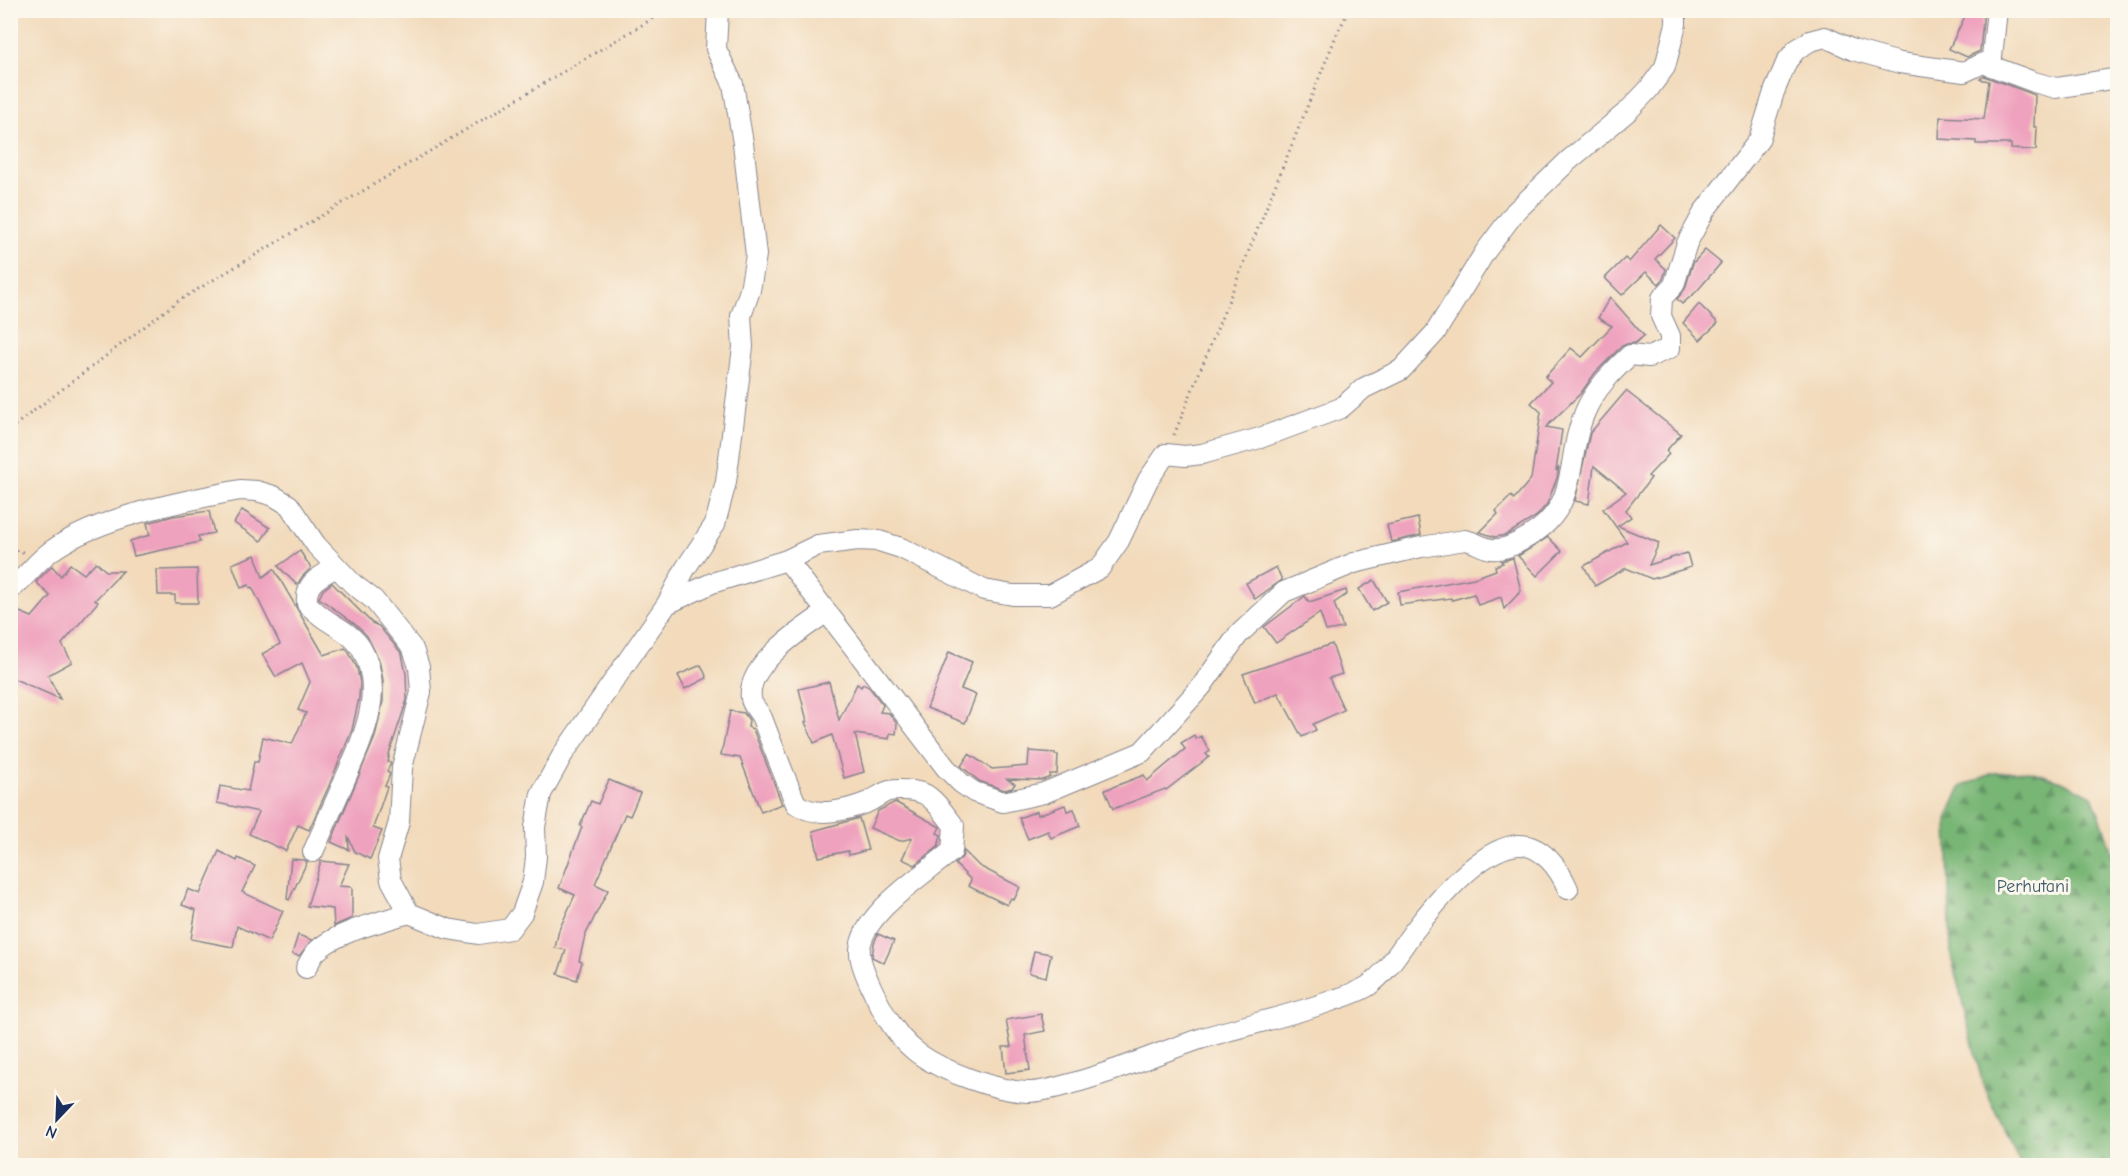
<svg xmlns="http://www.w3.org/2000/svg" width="2128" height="1176" viewBox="0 0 2128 1176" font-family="'Comic Neue',sans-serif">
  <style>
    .forest { fill: url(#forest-firs); stroke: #4a726a; stroke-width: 1.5 }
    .building { fill: #efa2be }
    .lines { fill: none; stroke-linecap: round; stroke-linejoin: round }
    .street-casing { stroke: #86848c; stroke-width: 22 }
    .path { stroke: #86848c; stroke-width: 3; stroke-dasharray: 1.5 4.5; stroke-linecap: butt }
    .street { stroke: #fff; stroke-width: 20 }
    .labels { text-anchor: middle; stroke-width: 6; stroke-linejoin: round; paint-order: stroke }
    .park-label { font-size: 18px; fill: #3a5869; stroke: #fbf7ec }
  </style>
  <defs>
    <pattern id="forest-firs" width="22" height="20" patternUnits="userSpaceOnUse" patternTransform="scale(1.5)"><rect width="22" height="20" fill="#78b675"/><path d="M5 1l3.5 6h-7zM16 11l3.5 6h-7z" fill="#629463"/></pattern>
  </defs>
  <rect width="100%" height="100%" fill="#fbf7ec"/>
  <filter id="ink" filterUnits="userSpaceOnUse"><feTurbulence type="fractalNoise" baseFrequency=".0167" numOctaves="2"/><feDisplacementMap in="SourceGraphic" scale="12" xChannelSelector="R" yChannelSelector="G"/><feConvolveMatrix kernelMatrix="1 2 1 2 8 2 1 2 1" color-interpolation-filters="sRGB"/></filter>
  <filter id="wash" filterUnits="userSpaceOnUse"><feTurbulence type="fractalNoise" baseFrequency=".008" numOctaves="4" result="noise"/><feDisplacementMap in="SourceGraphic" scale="24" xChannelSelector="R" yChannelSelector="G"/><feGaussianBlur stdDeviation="1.35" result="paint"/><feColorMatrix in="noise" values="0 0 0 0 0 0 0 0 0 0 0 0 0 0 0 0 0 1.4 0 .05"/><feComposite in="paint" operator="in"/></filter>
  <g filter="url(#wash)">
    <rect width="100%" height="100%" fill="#f2dabb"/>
    <path class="forest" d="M2030 771 2062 781 2092 796C2104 824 2112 850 2118 880L2117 1165H2021L1983 1085 1951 956 1947 819 1961 787 1993 773Z"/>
    <g id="blocks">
      <g class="building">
        <polygon points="1968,10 1984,10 1980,51 1967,57 1949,49"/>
        <polygon points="1984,76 2035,95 2034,127 2037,127 2036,150 2011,149 2011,144 1976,144 1976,141 1939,139 1940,117 1984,119 1989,81 1980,79"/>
        <polygon points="1661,225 1675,238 1655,259 1666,269 1663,279 1659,284 1646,272 1622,295 1605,278 1625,258 1629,262"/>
        <polygon points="1705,250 1721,263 1697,291 1682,304 1677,299 1685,289 1693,263"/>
        <polygon points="1610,297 1644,336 1635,343 1627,344 1622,346 1595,373 1581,393 1546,427 1562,430 1556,471 1559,467 1557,478 1547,504 1537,516 1506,535 1495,537 1480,532 1498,514 1496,511 1511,496 1514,499 1531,479 1541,412 1531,403 1551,382 1545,377 1571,348 1582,357 1612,326 1598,318"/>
        <polygon points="1699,304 1718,323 1700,340 1683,323"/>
        <polygon points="1626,391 1681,434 1666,451 1669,454 1648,476 1651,478 1626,510 1631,517 1618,526 1659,543 1649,565 1687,553 1691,567 1652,579 1626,568 1595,586 1584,566 1627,542 1603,509 1626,492 1594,466 1589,504 1575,501 1590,433"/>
        <polygon points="242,510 270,528 261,541 234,523"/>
        <polygon points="209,511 214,533 198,536 200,542 134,556 130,541 150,535 147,523 173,516"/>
        <polygon points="1418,518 1421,535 1391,542 1387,525"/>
        <polygon points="1548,537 1562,551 1537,576 1518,556"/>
        <polygon points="300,551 311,568 302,577 297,585 278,566"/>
        <polygon points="255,555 263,577 274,569 324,655 345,648 348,651 357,668 360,683 359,698 352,730 328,788 309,830 298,825 286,851 249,834 259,812 217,803 220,786 248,791 254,762 258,762 263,737 292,744 306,713 298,710 310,682 302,663 276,677 262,654 280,644 252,587 250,588 249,585 241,588 232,564"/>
        <polygon points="1513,558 1521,591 1504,609 1501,597 1478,605 1474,594 1452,600 1451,598 1400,605 1398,592 1474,578 1496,570 1495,566 1503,563 1501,561"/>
        <polygon points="96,562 106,571 123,571 95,600 98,602 62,644 72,662 48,675 60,699 10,677 10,608 32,617 50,596 36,582 52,566 61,576 70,564 84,574"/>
        <polygon points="1276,567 1282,580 1255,599 1246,583"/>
        <polygon points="197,569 198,603 175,603 175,595 158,595 157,570"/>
        <polygon points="1374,580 1387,602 1372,611 1359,589"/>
        <polygon points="332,583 372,623 379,626 402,654 406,674 407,700 388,757 389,757 388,762 391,763 387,771 390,774 385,786 387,787 373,828 382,831 370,859 355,852 348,836 349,850 331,842 375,737 383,701 383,680 379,660 367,636 356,625 319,598 323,590"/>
        <polygon points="1346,590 1347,594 1334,603 1343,628 1326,631 1320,613 1276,643 1264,627 1305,596 1309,602"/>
        <polygon points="1332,644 1342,674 1329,678 1344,710 1313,724 1316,730 1302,737 1278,693 1255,703 1243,674"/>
        <polygon points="949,652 972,662 961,689 976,695 965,723 927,708"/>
        <polygon points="701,665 707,678 685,689 678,675"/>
        <polygon points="829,682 839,720 857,684 861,687 863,684 869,687 883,705 880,712 889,713 897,724 896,734 890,733 889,739 855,734 864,772 844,778 832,735 814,743 805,722 807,721 799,689"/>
        <polygon points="730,711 744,713 749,720 748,727 753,729 782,804 761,812 740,758 721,755"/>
        <polygon points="1194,735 1196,739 1201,736 1210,751 1206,754 1209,757 1166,790 1165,789 1113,809 1105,790 1144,775 1147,781 1185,749 1181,743"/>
        <polygon points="1029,751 1055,753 1055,755 1058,755 1057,774 1050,774 1050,777 1043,780 1007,779 1015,784 1012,788 1004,790 979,781 961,766 969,754 992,769 1028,766"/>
        <polygon points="609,780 640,793 630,816 625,814 595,884 608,890 585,936 579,961 582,962 577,980 558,974 566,950 555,948 559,930 575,895 559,888 582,827 580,826 591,801 598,804"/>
        <polygon points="895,802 940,827 937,833 941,835 938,847 915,865 902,859 912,838 900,841 870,828 878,811"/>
        <polygon points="1065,805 1067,811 1074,809 1080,826 1051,838 1048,831 1028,839 1019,818 1037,811 1038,815"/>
        <polygon points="859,818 868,850 849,855 848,851 819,857 813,831"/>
        <polygon points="219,851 237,861 238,858 255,866 242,892 283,911 269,941 237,926 233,947 191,939 196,910 182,905 188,889 200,894"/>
        <polygon points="964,851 979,866 1020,887 1014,900 1011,898 1007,905 968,886 971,880 955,864 962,857"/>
        <polygon points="291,859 304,860 307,862 289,900 287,899"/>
        <polygon points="321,861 349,864 339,886 352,887 352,918 334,926 333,909 307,906"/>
        <polygon points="878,934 894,941 884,963 872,957 874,943"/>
        <polygon points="298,935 312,940 299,956 292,954"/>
        <polygon points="1034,951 1051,954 1046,977 1029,973"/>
        <polygon points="1041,1014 1045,1031 1025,1035 1030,1070 1006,1073 1003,1047 1011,1047 1006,1020"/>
      </g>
    </g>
  </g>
  <g filter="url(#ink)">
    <use href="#blocks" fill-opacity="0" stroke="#86848c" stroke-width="1.5"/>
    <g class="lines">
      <defs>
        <g id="street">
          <polyline points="1991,66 1997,10"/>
          <path d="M787 560 946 768 961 783 974 792 1003 802 1044 793 1142 752 1201 687 1238 635 1284 592 1354 563 1421 547 1465 540C1477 542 1486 551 1499 549 1510 548 1519 542 1528 537 1582 505 1564 460 1585 412 1594 390 1613 371 1630 355L1649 357 1670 348V336L1661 316 1662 298 1674 285 1687 243 1705 210 1759 140 1774 92 1787 61 1796 50 1810 41 1825 37 1853 50 1900 63 1964 72 1983 63 2034 82 2056 88 2118 78"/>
          <path d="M10 590C25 578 36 562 51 551 98 517 182 501 240 490L257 491 274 496 289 505 316 545 353 584 374 600 413 649 419 667 421 692 402 768 399 822 388 859 391 880 409 913 448 929 478 934 510 929 522 913 533 882 536 857 535 827 541 794 563 754 667 604 712 583 787 560 818 545 858 540 879 541 901 548 984 590 1013 595H1050L1100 568 1119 541 1148 480 1166 454 1185 456 1202 454 1260 438 1341 408 1364 388 1401 370 1435 333 1485 252 1515 212 1568 161 1628 111 1648 90 1665 67 1676 24V10"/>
          <polyline points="667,604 685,569 715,524 726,482 743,347 741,316 750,290 756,255 743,143 733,84 716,49 718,10"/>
          <path d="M827 612C803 628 746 665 751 698 751 705 759 711 762 718 773 747 784 775 796 804 816 818 846 811 868 802 875 799 882 793 889 791 898 789 913 790 922 793 934 797 947 817 954 826L952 851C926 873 857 916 860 954 861 967 869 982 874 993 884 1015 898 1039 919 1054 944 1072 997 1091 1028 1092 1043 1092 1059 1087 1073 1083 1118 1071 1160 1052 1203 1038 1246 1025 1289 1016 1331 1001 1343 997 1357 993 1368 986 1389 971 1401 947 1417 927 1438 900 1481 848 1518 845 1542 844 1560 870 1568 889"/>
          <path d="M313 852C323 829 333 807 343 784 361 742 387 692 361 648 352 634 338 628 325 619 319 615 313 609 307 604 305 581 319 578 336 567"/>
          <path d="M306 968C309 963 312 956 316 952 334 932 384 921 409 913"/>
        </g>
      </defs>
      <use href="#street" class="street-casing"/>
      <g class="path">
        <polyline points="10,429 178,301 667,10"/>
        <polyline points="1174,435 1336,36 1349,10"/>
        <polyline points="10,549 23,552"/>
      </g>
      <use href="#street" class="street"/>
    </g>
  </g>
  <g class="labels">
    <g class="park-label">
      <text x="2033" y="892">Perhutani</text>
    </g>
  </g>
  <rect width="2128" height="1176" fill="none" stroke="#fbf7ec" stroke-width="36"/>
  <g transform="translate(57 1119) rotate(203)" stroke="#fbf7ec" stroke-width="4.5" paint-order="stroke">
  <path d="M0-4.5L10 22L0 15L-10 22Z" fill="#1b2f5e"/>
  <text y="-9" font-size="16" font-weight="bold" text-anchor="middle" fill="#1b2f5e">N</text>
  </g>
</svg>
